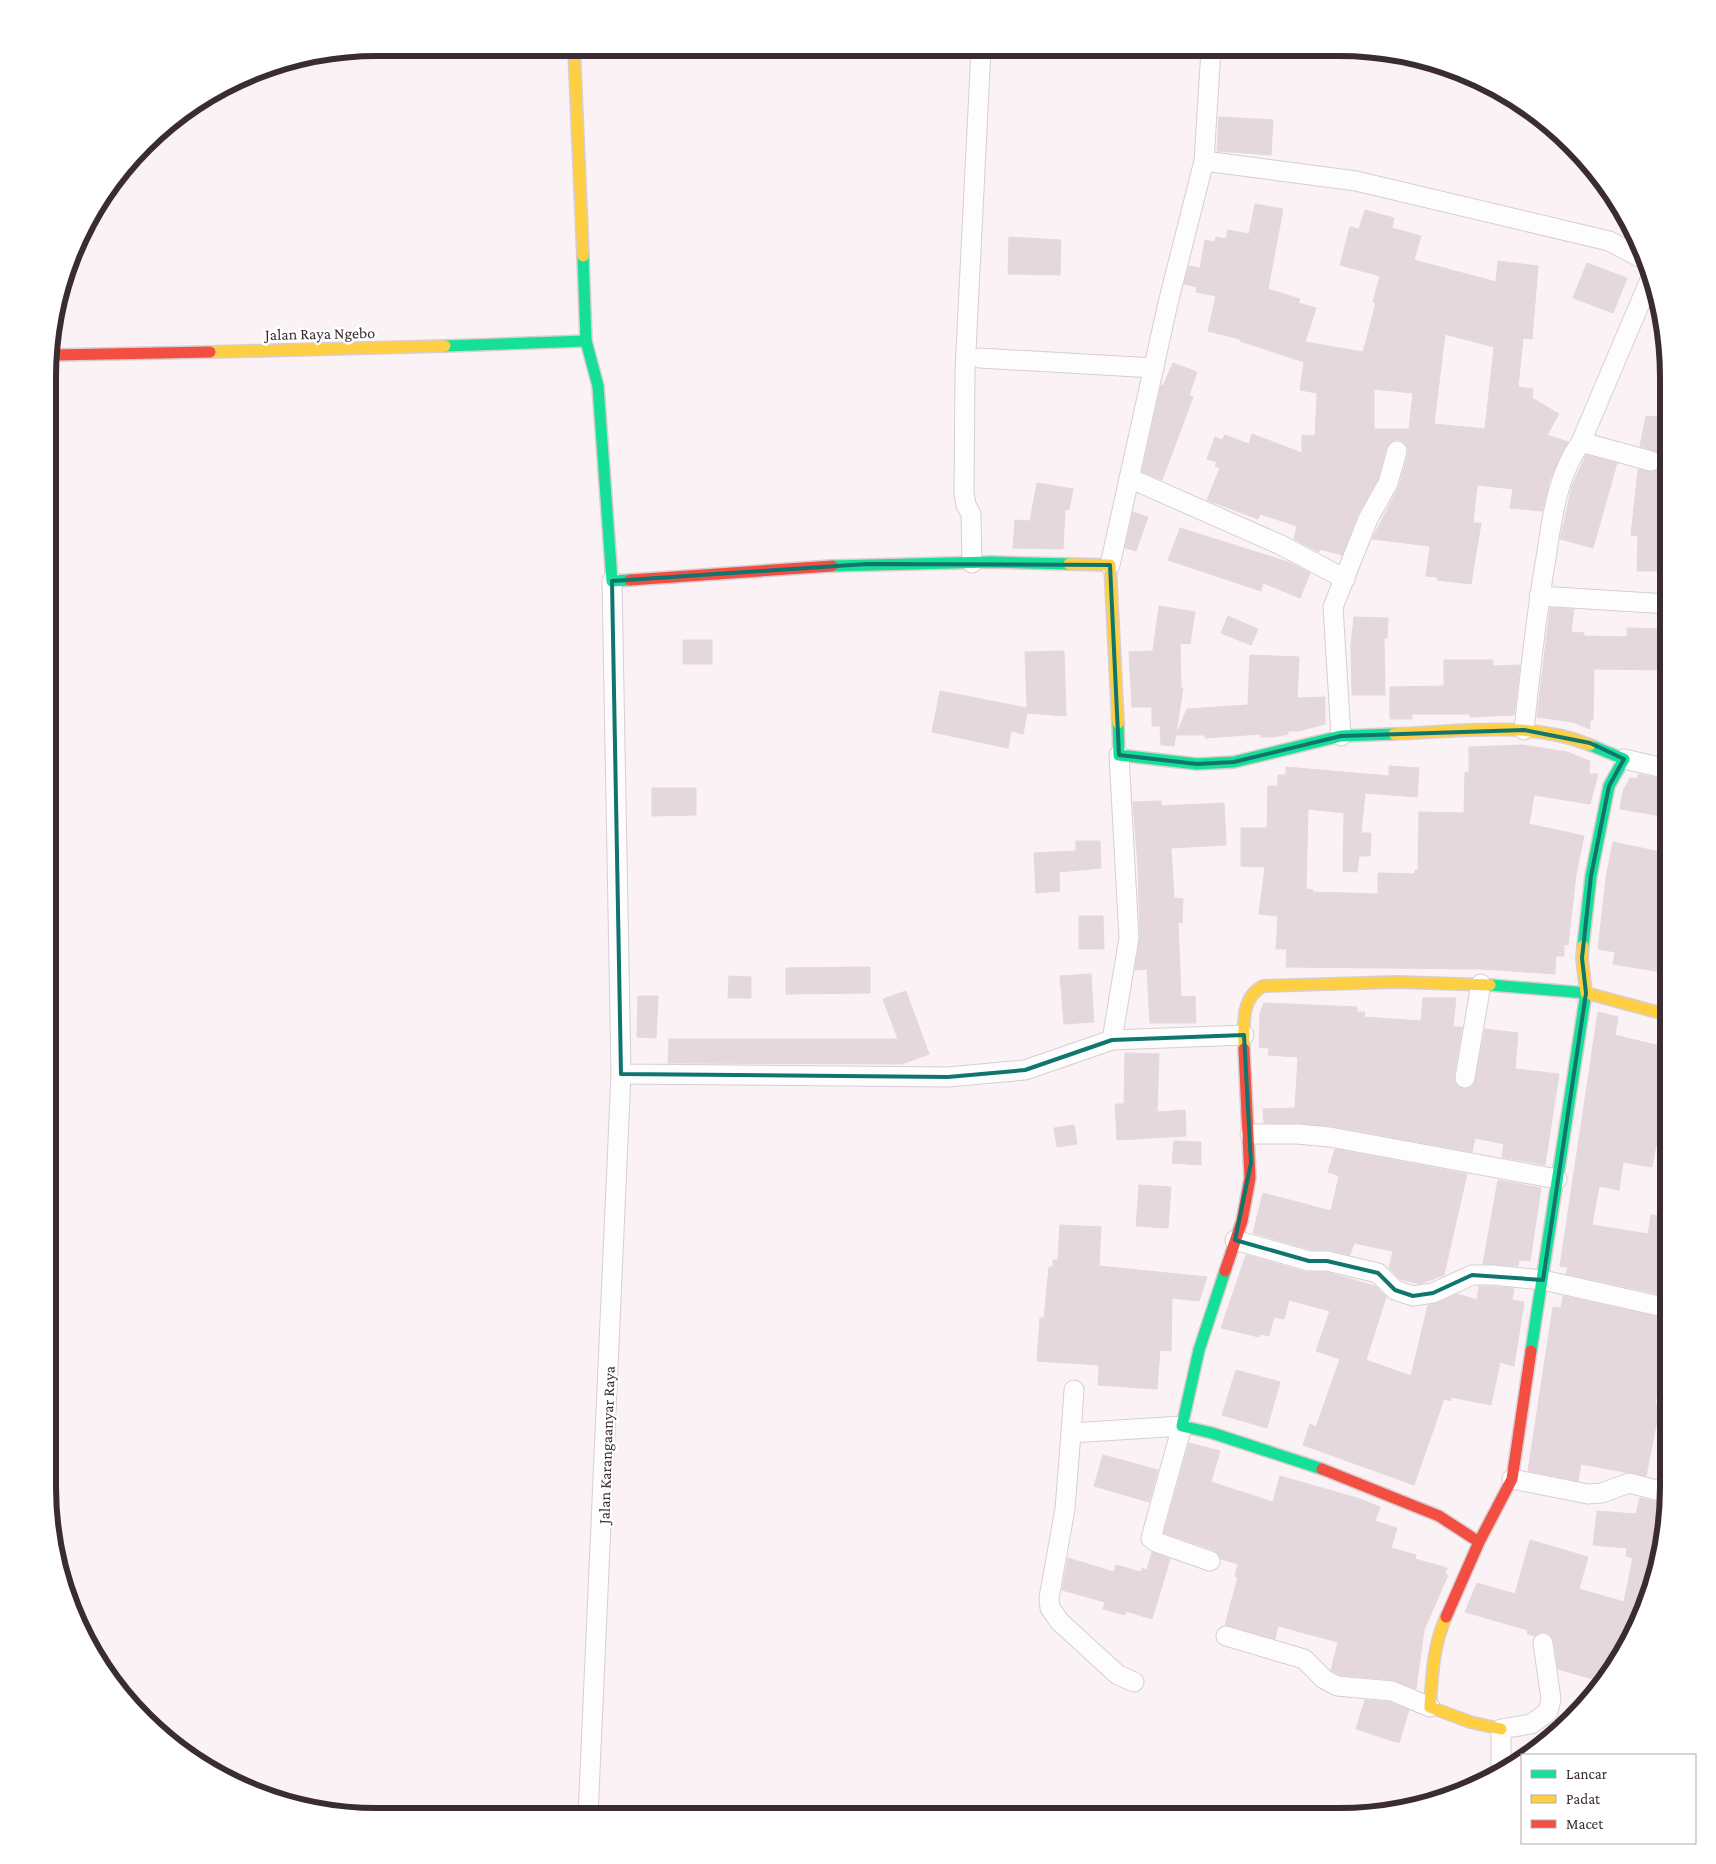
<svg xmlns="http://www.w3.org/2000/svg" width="1716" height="1864" viewBox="0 0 1716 1864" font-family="'Crimson Pro',serif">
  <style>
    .building { fill: #e5d8dd; stroke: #e3d9dd; fill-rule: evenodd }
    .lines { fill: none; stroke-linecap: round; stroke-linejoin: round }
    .street-casing { stroke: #d8ced2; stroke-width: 21 }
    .fast-casing { stroke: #d8ced2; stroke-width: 14 }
    .slow-casing { stroke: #d8ced2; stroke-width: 14 }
    .jam-casing { stroke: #d8ced2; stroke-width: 14 }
    .street { stroke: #fefdfe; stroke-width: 19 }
    .fast { stroke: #16e098; stroke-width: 11 }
    .slow { stroke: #ffcf43; stroke-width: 11 }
    .jam { stroke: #f24e42; stroke-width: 11 }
    .marked { fill: none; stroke: #0f766e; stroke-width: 4; stroke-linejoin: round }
    .labels { text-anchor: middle; stroke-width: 5; stroke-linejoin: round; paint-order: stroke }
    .street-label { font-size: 16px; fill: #3a2c32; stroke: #fff }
    .rim { fill: none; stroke: #3a2c32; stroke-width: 6 }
  </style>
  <rect width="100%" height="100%" fill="#faf2f5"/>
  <g class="building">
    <polygon points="1219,117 1273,120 1271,155 1217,151"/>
    <path d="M1255 204 1283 209 1268 289 1300 299 1298 303 1316 308 1305 342 1363 352 1376 303 1373 302 1380 276 1340 265 1350 227 1359 229 1365 210 1394 218 1392 228 1421 236 1414 260 1496 282 1498 261 1538 266 1532 339 1523 338 1518 387 1533 389 1532 398 1559 414 1547 435 1568 442 1550 479 1542 511 1510 508 1513 489 1477 485 1473 523H1481L1471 584 1437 580 1438 577 1426 576 1430 546 1372 539 1399 486 1408 454V448L1400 440H1394L1386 448 1378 479 1358 514 1342 555 1320 549 1319 552 1294 539 1297 526 1260 514 1258 519 1207 500 1220 468 1215 466 1217 462 1207 459 1215 437 1222 440 1225 435 1249 444 1252 434 1302 453V435L1315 436 1317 393 1300 390 1304 362 1240 341V339L1208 331 1216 296 1196 292 1197 287 1184 284 1189 266 1200 268 1205 240 1215 242 1216 237 1226 239 1228 230 1249 234ZM1445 334 1494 347 1485 429 1434 424ZM1374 389 1413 393 1409 429H1374Z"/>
    <polygon points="1009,237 1061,240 1060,275 1008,274"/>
    <polygon points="1587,263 1627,278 1613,313 1573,298"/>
    <polygon points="1173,363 1197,372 1189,395 1193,397 1162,480 1142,472 1161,385 1163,386"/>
    <polygon points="1646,416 1668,418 1659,453 1640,446"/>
    <polygon points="1586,455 1617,463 1593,548 1560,539 1572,486"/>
    <polygon points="1661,465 1668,466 1668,571 1637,571 1638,536 1631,535 1638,469 1653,472"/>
    <polygon points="1037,483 1073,489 1069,510 1065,509 1063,549 1013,548 1015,520 1030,521"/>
    <polygon points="1133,512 1148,517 1136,551 1125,548"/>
    <polygon points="1180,528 1288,562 1310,573 1300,598 1263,583 1261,591 1168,560"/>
    <polygon points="1159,606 1195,612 1190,644 1180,643 1181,688 1183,688 1174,746 1161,745 1160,726 1152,726 1152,707 1132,707 1129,652 1153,651"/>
    <polygon points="1550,608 1574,609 1571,632 1584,633 1584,636 1627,637 1627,628 1668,629 1668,670 1594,669 1593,720 1590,720 1590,729 1573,722 1537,717"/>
    <polygon points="1228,616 1258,629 1251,645 1221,633"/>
    <polygon points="1354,617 1388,618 1387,638 1384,638 1385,695 1352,695 1351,645"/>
    <rect x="683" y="640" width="29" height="24"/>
    <polygon points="1064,651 1066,716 1027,713 1023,734 1011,731 1008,748 932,732 940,691 1027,708 1025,652"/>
    <polygon points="1250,655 1299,657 1297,698 1325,697 1325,724 1299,731 1288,731 1288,734 1274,737 1261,737 1261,734 1205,738 1205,735 1176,735 1187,709 1248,705"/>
    <polygon points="1444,660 1493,660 1493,666 1520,665 1514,715 1470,717 1470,714 1412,714 1412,719 1390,719 1390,687 1444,686"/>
    <polygon points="1523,745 1567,752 1590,761 1589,774 1598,774 1590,804 1534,795 1529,824 1584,836 1576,874 1568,945 1564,944 1564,956 1556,956 1555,974 1481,969 1286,967 1287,949 1276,949 1278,916 1259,914 1265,867 1241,866 1241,828 1267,828 1268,786 1278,786 1278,775 1286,775 1286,767 1389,776 1389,766 1419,768 1417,797 1365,793 1361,833 1371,833 1370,856 1359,856 1357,872 1343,871 1344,813 1308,809 1306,889 1313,890 1312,892 1378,894 1378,873 1415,874 1415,870 1418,870 1419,812 1464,813 1465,772 1469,772 1469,747"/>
    <polygon points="1638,774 1668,780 1668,817 1620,809 1623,791 1630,778 1638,779"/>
    <polygon points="652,788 696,788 696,815 652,816"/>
    <polygon points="1161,801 1161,806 1224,803 1226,845 1171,848 1174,898 1183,899 1182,923 1178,922 1181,997 1195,996 1196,1023 1150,1023 1147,969 1135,970 1140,937 1138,867 1133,802"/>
    <polygon points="1076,841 1100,841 1101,868 1059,872 1060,891 1036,893 1034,853 1076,851"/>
    <polygon points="1613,842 1665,853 1657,893 1668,894 1668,973 1613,964 1615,952 1598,949 1606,878"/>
    <polygon points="1079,916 1103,916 1104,949 1079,949"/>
    <polygon points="870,967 870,993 786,994 786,968"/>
    <polygon points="1091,974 1094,1022 1064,1024 1060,976"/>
    <polygon points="729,976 751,977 751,998 728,998"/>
    <polygon points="906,991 929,1054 902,1064 668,1063 669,1039 898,1039 883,999"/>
    <polygon points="638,996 658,996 656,1038 637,1037"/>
    <polygon points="1423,998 1456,998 1453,1027 1462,1027 1454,1076 1458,1087 1468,1089 1474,1085 1485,1029 1518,1033 1515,1069 1559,1074 1545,1165 1502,1157 1504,1144 1475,1138 1472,1152 1331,1126 1264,1123 1263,1109 1295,1108 1298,1057 1268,1055 1269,1048 1259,1047 1260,1013 1264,1003 1357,1007 1357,1012 1365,1012 1364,1017 1421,1021"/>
    <polygon points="1598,1012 1618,1017 1615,1035 1668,1048 1668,1147 1656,1145 1652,1167 1623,1162 1619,1190 1599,1186 1592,1225 1648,1234 1651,1215 1668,1217 1668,1296 1566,1274 1568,1267 1560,1266"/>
    <polygon points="1125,1053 1159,1054 1157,1112 1185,1110 1186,1136 1117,1140 1115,1104 1124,1104"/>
    <polygon points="1074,1125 1077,1144 1057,1147 1054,1128"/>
    <polygon points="1174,1141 1201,1142 1201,1165 1172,1163"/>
    <polygon points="1335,1149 1467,1174 1444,1275 1420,1284 1400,1279 1389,1268 1393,1251 1354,1243 1350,1255 1329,1250 1311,1250 1253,1233 1263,1193 1331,1211 1339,1176 1328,1172"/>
    <polygon points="1498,1180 1541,1188 1530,1261 1519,1260 1518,1266 1483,1264"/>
    <polygon points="1139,1185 1171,1187 1168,1228 1136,1226"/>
    <polygon points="1060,1225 1101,1227 1099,1266 1207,1277 1199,1301 1172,1298 1171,1351 1160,1350 1157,1389 1098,1385 1099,1365 1037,1361 1040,1318 1044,1318 1049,1267 1053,1267 1053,1260 1058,1260"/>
    <polygon points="1246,1255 1306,1272 1326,1272 1375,1286 1386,1297 1366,1360 1411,1376 1428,1305 1457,1294 1477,1300 1479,1286 1514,1288 1512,1300 1524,1302 1514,1366 1500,1362 1491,1405 1451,1397 1451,1401 1444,1399 1414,1485 1303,1445 1310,1424 1316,1427 1340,1359 1316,1351 1330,1311 1289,1300 1284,1319 1274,1317 1269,1336 1260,1334 1259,1337 1221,1328"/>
    <polygon points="1563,1296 1668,1319 1668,1354 1665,1354 1655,1404 1660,1405 1646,1476 1581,1464 1578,1481 1528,1471 1553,1307 1561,1308"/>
    <polygon points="1236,1370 1280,1382 1267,1428 1222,1415"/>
    <polygon points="1189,1443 1220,1451 1211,1482 1273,1502 1280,1476 1357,1498 1380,1507 1375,1521 1397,1528 1391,1548 1416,1555 1415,1559 1447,1568 1445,1574 1448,1575 1424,1630 1416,1689 1393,1680 1340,1675 1331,1670 1338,1642 1278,1626 1275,1639 1225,1625 1238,1577 1235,1576 1238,1564 1221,1559 1214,1550 1164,1533"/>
    <polygon points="1103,1455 1158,1470 1149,1502 1094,1486"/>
    <polygon points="1640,1498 1668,1504 1657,1572 1624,1652 1603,1682 1558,1669 1554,1641 1548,1633 1541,1632 1535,1636 1527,1634 1528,1630 1465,1612 1477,1583 1515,1594 1530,1540 1588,1557 1579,1589 1624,1602 1633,1558 1626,1556 1627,1548 1593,1545 1597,1511 1636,1514"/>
    <polygon points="1152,1552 1170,1559 1152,1619 1126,1611 1125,1615 1103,1609 1105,1602 1062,1590 1068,1558 1114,1572 1116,1565 1141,1572 1142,1568 1147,1570"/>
    <polygon points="1365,1700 1389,1702 1409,1710 1399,1743 1356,1729"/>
  </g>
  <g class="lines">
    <defs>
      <g id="street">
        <polyline points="1204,161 1356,181 1609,241 1645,260"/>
        <polyline points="980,358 1154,368"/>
        <polyline points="1581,442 1651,461"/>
        <polyline points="1129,478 1281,545 1345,579"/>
        <polyline points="972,563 971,514 966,505 964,493 965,371 981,49"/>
        <polyline points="1110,565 1168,303 1204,161 1211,50"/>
        <polyline points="612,581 621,1074 948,1077 1025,1070 1112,1040 1244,1035"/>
        <polyline points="1539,596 1668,604"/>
        <path d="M1524 730C1530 672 1536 615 1546 558 1552 517 1557 476 1581 442L1652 275"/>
        <polyline points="1341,736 1333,607 1368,519 1388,483 1397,451"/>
        <polyline points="1624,759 1668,769"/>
        <polyline points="1112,1040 1129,938 1119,755"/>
        <polyline points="1465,1078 1481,984"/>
        <polyline points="1250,1134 1297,1134 1330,1137 1557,1179"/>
        <polyline points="1235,1240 1309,1261 1327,1261 1378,1273 1395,1290 1413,1296 1433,1293 1472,1275 1492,1275 1543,1280 1668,1308"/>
        <polyline points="1071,1433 1074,1390"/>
        <polyline points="1512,1479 1588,1494 1602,1493 1629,1483 1668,1493"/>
        <polyline points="1226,1636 1304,1659 1324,1679 1337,1686 1392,1691 1430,1707"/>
        <polyline points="1134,1682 1118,1675 1060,1622 1050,1608 1049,1598 1065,1509 1071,1433 1182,1426 1151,1538 1156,1542 1210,1561"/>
        <polyline points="1501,1771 1501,1729 1531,1724 1548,1712 1551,1699 1543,1643"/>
        <polyline points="588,1816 621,1074"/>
      </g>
      <g id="fast">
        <polyline points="583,256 586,341 598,386 612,581 630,580"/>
        <polyline points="445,346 586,341"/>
        <polyline points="832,566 991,562 1069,564"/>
        <polyline points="1118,723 1119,755 1197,764 1234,762 1341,736 1394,734"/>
        <polyline points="1583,946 1591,876 1609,786 1624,759 1590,745"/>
        <polyline points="1490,985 1586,993 1531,1351"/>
        <polyline points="1225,1271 1199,1350 1182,1426 1212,1433 1322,1469"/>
      </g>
      <g id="slow">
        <polyline points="574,48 583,256"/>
        <polyline points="210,352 445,346"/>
        <polyline points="1069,564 1110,565 1118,723"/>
        <path d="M1394 734C1458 732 1530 720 1590 745"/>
        <polyline points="1583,946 1582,958 1586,993 1668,1015"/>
        <path d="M1244 1049C1244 1027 1240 998 1263 986L1397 982 1490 985"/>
        <path d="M1446 1617C1433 1646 1432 1676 1430 1707L1470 1722 1501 1729"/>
      </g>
      <g id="jam">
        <polyline points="54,355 210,352"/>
        <polyline points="630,580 832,566"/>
        <polyline points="1225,1271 1242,1221 1250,1178 1244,1049"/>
        <polyline points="1322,1469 1439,1516 1479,1542 1446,1617"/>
        <polyline points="1479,1542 1512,1479 1531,1351"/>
      </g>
    </defs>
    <use href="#street" class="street-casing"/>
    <use href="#fast" class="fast-casing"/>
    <use href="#slow" class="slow-casing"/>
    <use href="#jam" class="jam-casing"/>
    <use href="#street" class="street"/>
    <use href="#fast" class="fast"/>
    <use href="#slow" class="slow"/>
    <use href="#jam" class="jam"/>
  </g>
  <path class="marked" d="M867 564 1110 565 1119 755 1197 764 1234 762 1341 736 1524 730 1590 743 1624 759 1609 786 1591 876 1582 958 1586 993 1543 1280 1472 1275 1433 1293 1413 1296 1395 1290 1378 1273 1327 1261H1309L1235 1240 1251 1163 1244 1035 1112 1040 1025 1070 948 1077 621 1074 612 581Z"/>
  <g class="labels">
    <g class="street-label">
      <text transform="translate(320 333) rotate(-1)" y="6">Jalan Raya Ngebo</text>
      <text transform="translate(606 1445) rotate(-88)" y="6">Jalan Karangaanyar Raya</text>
    </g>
  </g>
  <path d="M0 0H1716V1864H0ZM377 56H1339A321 321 0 0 1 1660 377V1487A321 321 0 0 1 1339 1808H377A321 321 0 0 1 56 1487V377A321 321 0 0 1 377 56Z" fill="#fff" fill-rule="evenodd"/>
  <path class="rim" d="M377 56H1339A321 321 0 0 1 1660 377V1487A321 321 0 0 1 1339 1808H377A321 321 0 0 1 56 1487V377A321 321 0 0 1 377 56Z"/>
  <rect x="1521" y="1754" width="175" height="90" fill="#ffffff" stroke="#b0abad"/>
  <rect x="1531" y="1770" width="25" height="8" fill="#16e098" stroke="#b0abad"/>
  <text x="1566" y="1779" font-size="15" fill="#3a2c32">Lancar</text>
  <rect x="1531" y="1795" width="25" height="8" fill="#ffcf43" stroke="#b0abad"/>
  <text x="1566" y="1804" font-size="15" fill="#3a2c32">Padat</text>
  <rect x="1531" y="1820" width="25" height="8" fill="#f24e42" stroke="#b0abad"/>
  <text x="1566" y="1829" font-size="15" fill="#3a2c32">Macet</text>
</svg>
